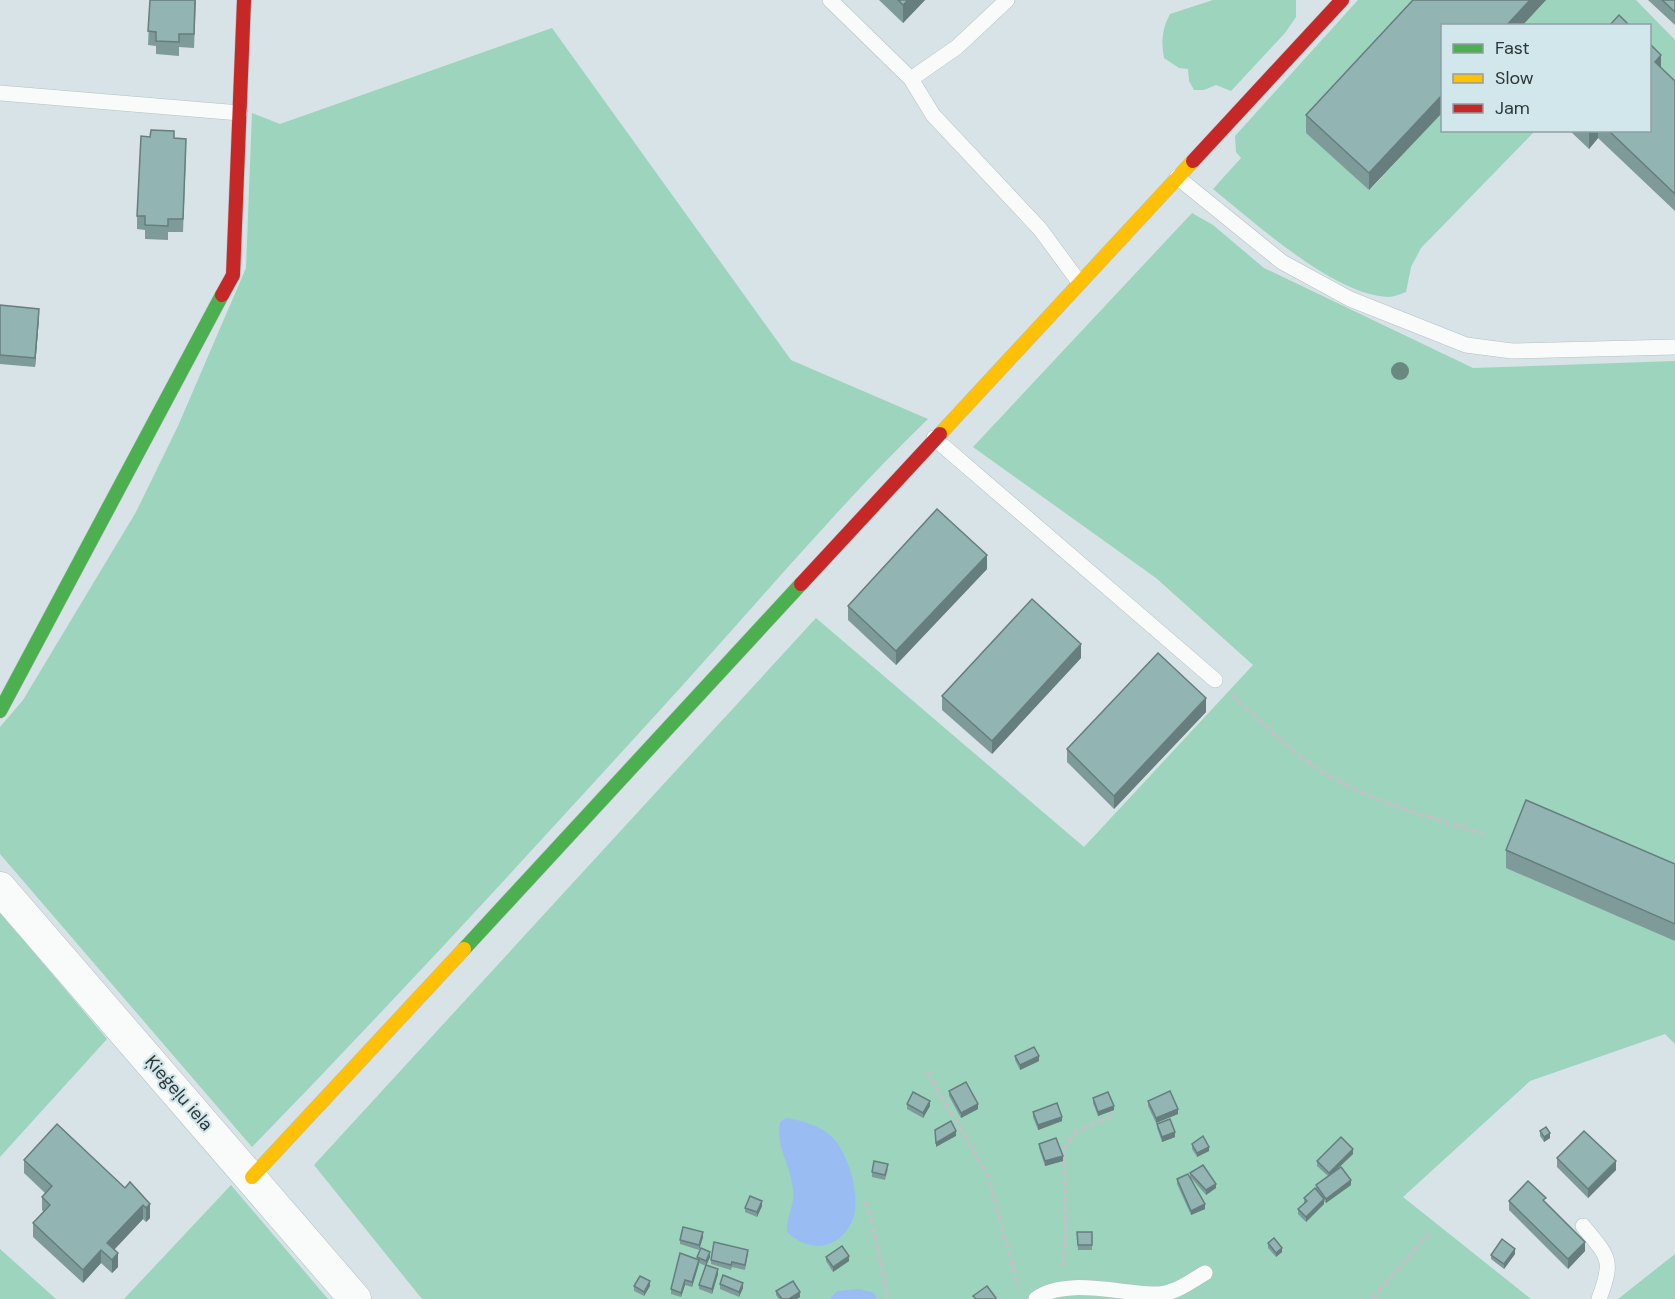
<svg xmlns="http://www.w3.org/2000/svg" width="1675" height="1299" viewBox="0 0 1675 1299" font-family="'DM Sans',sans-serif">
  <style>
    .green { fill: #9dd4be }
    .water { fill: #99bdf2 }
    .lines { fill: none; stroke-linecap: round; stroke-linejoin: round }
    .lane-casing { stroke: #b7c0c3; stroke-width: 16 }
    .street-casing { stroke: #b7c0c3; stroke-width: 33 }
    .fast-casing { stroke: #b7c0c3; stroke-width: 15 }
    .slow-casing { stroke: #b7c0c3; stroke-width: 15 }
    .jam-casing { stroke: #b7c0c3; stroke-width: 15 }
    .path { stroke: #bec3c5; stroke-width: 4; stroke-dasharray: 6 3; stroke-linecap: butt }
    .lane { stroke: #f9fbfb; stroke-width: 15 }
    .street { stroke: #f9fbfb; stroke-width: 32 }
    .fast { stroke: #4caf50; stroke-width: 14 }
    .slow { stroke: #ffc107; stroke-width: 14 }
    .jam { stroke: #c62828; stroke-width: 14 }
    .tree { fill: #6a887f }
    .wall { fill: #7e9b9a }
    .shaded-wall { fill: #667e7d }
    .building { fill: #92b4b3; stroke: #667e7d; stroke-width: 1.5 }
    .labels { text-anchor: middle; stroke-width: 4.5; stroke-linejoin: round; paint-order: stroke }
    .street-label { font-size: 18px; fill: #2d3637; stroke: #d1e7ec }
  </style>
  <rect width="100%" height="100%" fill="#d7e3e6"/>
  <g class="green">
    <path d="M1213 0H1296V17L1285 33 1231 91 1216 85 1204 90H1194L1189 81 1188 69 1179 68 1164 58C1161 41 1162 29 1170 14Z"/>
    <path d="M1358 0H1430L1370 190 1442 112V130L1535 131 1421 248 1411 267 1406 292C1400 294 1394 297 1388 297 1334 295 1254 222 1213 189L1241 158 1236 152 1235 136Z"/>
    <polygon points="1546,0 1636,0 1675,40 1675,99 1650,62 1650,26 1522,26"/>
    <path d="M552 28 791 360 928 419C841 503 763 597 681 687 540 842 399 996 252 1147L0 854V727L23 700 136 512 178 426 246 268 252 113 280 124Z"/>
    <polygon points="1192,213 1213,225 1264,268 1473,368 1675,361 1675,1044 1665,1034 1530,1081 1403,1197 1531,1299 422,1299 314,1165 816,618 1084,847 1253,665 1156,578 973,447"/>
    <polygon points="0,912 107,1039 0,1157"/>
    <polygon points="231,1185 328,1299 124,1299"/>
    <polygon points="0,1249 56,1299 0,1299"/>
    <polygon points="1675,1254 1675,1299 1618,1299"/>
  </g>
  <g class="water">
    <path d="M786 1118C802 1120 824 1127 835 1140 849 1157 861 1197 853 1219 840 1250 810 1254 787 1232 786 1217 795 1205 793 1190 791 1165 775 1146 780 1122Z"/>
    <polygon points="859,1289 874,1293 877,1299 830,1299 837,1291"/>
  </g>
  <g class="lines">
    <defs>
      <g id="lane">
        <polyline points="830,0 911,79 933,115 1040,229 1079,282"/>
        <polyline points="911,79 957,47 1007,0"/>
        <polyline points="0,93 240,113"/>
        <polyline points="1177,177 1282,262 1350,299 1466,345 1512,351 1675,347"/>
        <polyline points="934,438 1215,680"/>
        <path d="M1583 1226C1609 1258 1614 1259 1599 1299"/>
        <path d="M1036 1299C1065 1276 1125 1295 1159 1294 1176 1293 1191 1281 1205 1273"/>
      </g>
      <polyline id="street" points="0,888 355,1299"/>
      <g id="fast">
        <polyline points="0,711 222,295"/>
        <polyline points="464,949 801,584"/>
      </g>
      <g id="slow">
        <polyline points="940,434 1193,161"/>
        <polyline points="252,1177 464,949"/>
      </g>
      <g id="jam">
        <polyline points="1193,161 1342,0"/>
        <polyline points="222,295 233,275 244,0"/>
        <polyline points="801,584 940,434"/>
      </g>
    </defs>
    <use href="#lane" class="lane-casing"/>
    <use href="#street" class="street-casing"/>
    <use href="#fast" class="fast-casing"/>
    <use href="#slow" class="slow-casing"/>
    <use href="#jam" class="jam-casing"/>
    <g class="path">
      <path d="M1232 694C1261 721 1291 753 1326 774 1375 803 1430 817 1484 834"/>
      <polyline points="927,1072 988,1176 1018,1287"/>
      <polyline points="865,1201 872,1223 888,1299"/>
      <path d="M1062 1266 1066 1246 1064 1151C1069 1129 1097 1123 1116 1114"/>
      <polyline points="1372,1299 1430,1232"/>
    </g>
    <use href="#lane" class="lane"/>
    <use href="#street" class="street"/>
    <use href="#fast" class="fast"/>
    <use href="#slow" class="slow"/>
    <use href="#jam" class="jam"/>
  </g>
  <circle class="tree" cx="1400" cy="371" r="9"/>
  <g class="wall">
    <polygon points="150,0 196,0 194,48 179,47 179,56 156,54 156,46 148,45"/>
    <polygon points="879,0 925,0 903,23"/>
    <polygon points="1413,0 1546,0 1369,190 1306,133 1306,115"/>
    <polygon points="1648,0 1675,0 1675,25"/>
    <polygon points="1661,68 1675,81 1675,211 1598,138 1589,149 1569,130 1650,130"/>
    <polygon points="150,137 174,138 186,153 183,232 168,232 168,240 145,239 145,230 137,229 137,216"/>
    <polygon points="0,305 39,318 35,367 0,364"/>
    <polygon points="987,569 896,665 848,620 848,606"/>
    <polygon points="1081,658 992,754 942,710 942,696"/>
    <polygon points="1206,712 1114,809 1067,762 1067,749"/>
    <polygon points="1506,850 1675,864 1675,941 1506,868"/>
    <polygon points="1015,1056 1039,1061 1020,1070 1015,1060"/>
    <polygon points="949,1091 978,1109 961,1118 949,1096"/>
    <polygon points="1093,1098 1114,1110 1098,1116 1093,1103"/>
    <polygon points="1148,1101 1178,1114 1156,1123 1148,1106"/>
    <polygon points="907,1104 930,1106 923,1118 907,1109"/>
    <polygon points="1033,1112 1062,1121 1038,1130 1033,1117"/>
    <polygon points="1157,1124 1175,1137 1162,1142 1157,1128"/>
    <polygon points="1540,1131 1550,1138 1544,1142 1540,1136"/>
    <polygon points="1039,1144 1063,1161 1045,1166 1039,1148"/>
    <polygon points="1192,1144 1209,1151 1197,1157 1192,1149"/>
    <polygon points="1353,1154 1335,1171 1351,1185 1326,1203 1324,1201 1324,1204 1306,1222 1298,1214 1298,1209 1304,1204 1304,1198 1319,1193 1316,1189 1316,1185 1328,1176 1317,1166 1317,1161"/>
    <polygon points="1557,1158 1616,1170 1588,1198 1557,1167"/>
    <polygon points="24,1160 125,1188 150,1204 150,1218 146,1222 143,1219 114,1250 118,1267 112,1273 101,1263 83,1283 33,1237 33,1223 44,1212 42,1210 42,1197 45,1193 24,1173"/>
    <polygon points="888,1169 885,1180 872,1177 872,1172"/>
    <polygon points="1190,1173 1216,1188 1206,1195 1191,1178 1205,1209 1191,1215 1177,1184 1177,1179 1190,1177"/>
    <polygon points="1509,1201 1585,1251 1568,1269 1509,1210"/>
    <polygon points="762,1206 757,1217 745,1212 745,1208"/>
    <polygon points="1077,1232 1092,1232 1092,1250 1078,1250"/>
    <polygon points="703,1237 699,1250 680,1244 680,1240"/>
    <polygon points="1268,1243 1282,1252 1276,1257 1268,1248"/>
    <polygon points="748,1254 745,1270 732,1267 731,1270 711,1264 711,1260"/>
    <polygon points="1515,1254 1504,1269 1491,1259 1491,1255"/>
    <polygon points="697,1257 710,1257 706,1266 718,1274 712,1294 699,1289 699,1285 706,1266 699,1263 692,1287 685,1285 681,1297 671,1294 671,1289 697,1259"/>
    <polygon points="826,1257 849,1261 833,1272 826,1261"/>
    <polygon points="720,1284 743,1288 739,1297 720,1289"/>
    <polygon points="634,1286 650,1286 644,1296 634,1291"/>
    <polygon points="776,1291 800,1297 797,1299 779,1299 776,1295"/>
  </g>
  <g class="shaded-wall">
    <polygon points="908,0 925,0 903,23 903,5"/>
    <polygon points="1530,0 1546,0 1522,26 1506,26"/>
    <polygon points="1661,55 1661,73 1655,62"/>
    <polygon points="1443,94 1443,112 1369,190 1369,173"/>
    <polygon points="1589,130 1598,130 1598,138 1589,149"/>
    <polygon points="39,309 39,318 35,367 35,358"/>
    <polygon points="987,555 987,569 896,665 896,651"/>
    <polygon points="1081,644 1081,658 992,754 992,741"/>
    <polygon points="1206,698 1206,712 1114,809 1114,796"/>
    <polygon points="1039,1056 1039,1061 1020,1070 1020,1065"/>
    <polygon points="930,1101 930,1106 923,1118 923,1113"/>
    <polygon points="978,1104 978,1109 961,1118 961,1113"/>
    <polygon points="1114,1106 1114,1110 1098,1116 1098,1112"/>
    <polygon points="1178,1109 1178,1114 1156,1123 1156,1118"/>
    <polygon points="1062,1117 1062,1121 1038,1130 1038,1125"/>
    <polygon points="956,1131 956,1136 936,1147 936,1143"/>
    <polygon points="1175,1132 1175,1137 1162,1142 1162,1137"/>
    <polygon points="1550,1133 1550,1138 1544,1142 1544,1137"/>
    <polygon points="1209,1147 1209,1151 1197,1157 1197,1153"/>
    <polygon points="1353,1149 1353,1154 1329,1177 1329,1173"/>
    <polygon points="1063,1156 1063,1161 1045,1166 1045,1161"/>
    <polygon points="1616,1161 1616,1170 1588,1198 1588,1189"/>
    <polygon points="1351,1180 1351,1185 1326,1203 1326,1199"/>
    <polygon points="1216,1184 1216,1188 1206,1195 1206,1190"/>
    <polygon points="1324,1199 1324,1204 1306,1222 1306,1217"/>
    <polygon points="762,1201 762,1206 757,1217 757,1212"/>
    <polygon points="150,1204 150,1218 146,1222 146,1208"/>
    <polygon points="1205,1204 1205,1209 1191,1215 1191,1211"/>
    <polygon points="143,1205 143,1219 108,1256 107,1243"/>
    <polygon points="703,1232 703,1237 699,1250 699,1245"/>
    <polygon points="1585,1242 1585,1251 1568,1269 1568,1259"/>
    <polygon points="1282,1248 1282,1252 1276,1257 1276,1253"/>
    <polygon points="1515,1249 1515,1254 1504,1269 1504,1264"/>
    <polygon points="101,1250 101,1263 83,1283 83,1270"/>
    <polygon points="710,1252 710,1257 706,1266 706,1261"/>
    <polygon points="118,1253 118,1267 112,1273 112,1260"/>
    <polygon points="849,1256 849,1261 833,1272 833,1267"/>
    <polygon points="699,1260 699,1264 692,1287 692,1282"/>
    <polygon points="718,1269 718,1274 712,1294 712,1289"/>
    <polygon points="685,1280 685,1285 681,1297 681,1293"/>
    <polygon points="650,1281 650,1286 644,1296 644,1292"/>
    <polygon points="743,1283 743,1288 739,1297 739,1292"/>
    <polygon points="800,1292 800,1297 797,1299 789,1299"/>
  </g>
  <g class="building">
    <polygon points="150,0 195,0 194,34 179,34 179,42 156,41 156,32 148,31"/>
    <polygon points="898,0 908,0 903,5"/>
    <polygon points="1413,0 1530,0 1506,26 1443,26 1443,94 1369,173 1306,115"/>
    <polygon points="1662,0 1675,0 1675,12"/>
    <polygon points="1619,15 1630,26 1609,26"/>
    <polygon points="1650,44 1661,55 1655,62 1675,81 1675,194 1608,130 1650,130"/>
    <polygon points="151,130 174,131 174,138 186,139 183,219 168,219 168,226 145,225 145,216 137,216 141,136 150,137"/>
    <polygon points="0,305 39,309 35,358 0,355"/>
    <polygon points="937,509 987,555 896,651 848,606"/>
    <polygon points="1032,599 1081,644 992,741 942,696"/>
    <polygon points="1158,653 1206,698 1114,796 1067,749"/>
    <polygon points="1526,800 1675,864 1675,924 1506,850"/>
    <polygon points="1034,1047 1039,1056 1020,1065 1015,1056"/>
    <polygon points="966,1082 978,1104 961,1113 949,1091"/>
    <polygon points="1170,1091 1178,1109 1156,1118 1148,1101"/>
    <polygon points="913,1092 930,1101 923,1113 907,1104"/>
    <polygon points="1108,1092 1114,1106 1098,1112 1093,1098"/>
    <polygon points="1057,1103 1062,1117 1038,1125 1033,1112"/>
    <polygon points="1170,1119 1175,1132 1162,1137 1157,1124"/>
    <polygon points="951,1121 956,1131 936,1143 935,1130"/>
    <polygon points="57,1124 125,1188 130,1182 150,1204 146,1208 143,1205 107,1243 118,1253 112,1260 101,1250 83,1270 33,1223 50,1205 42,1197 52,1186 24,1160"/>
    <polygon points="1546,1127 1550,1133 1544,1137 1540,1131"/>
    <polygon points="1584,1131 1616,1161 1588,1189 1557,1158"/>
    <polygon points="1203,1136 1209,1147 1197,1153 1192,1144"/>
    <polygon points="1341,1137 1353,1149 1329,1173 1317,1161"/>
    <polygon points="1056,1138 1063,1156 1045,1161 1039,1144"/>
    <polygon points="874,1161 888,1164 885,1175 872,1172"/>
    <polygon points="1203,1165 1216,1184 1206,1190 1190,1173"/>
    <polygon points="1341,1167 1351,1180 1326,1199 1316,1185"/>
    <polygon points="1188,1174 1205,1204 1191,1211 1177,1179"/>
    <polygon points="1528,1181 1546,1198 1543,1200 1585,1242 1568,1259 1509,1201"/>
    <polygon points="1315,1188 1324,1199 1306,1217 1298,1209 1307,1201 1304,1198"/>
    <polygon points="750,1196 762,1201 757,1212 745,1208"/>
    <polygon points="683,1227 703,1232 699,1245 680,1240"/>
    <polygon points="1077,1232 1092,1232 1092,1245 1078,1245"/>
    <polygon points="1274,1238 1282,1248 1276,1253 1268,1243"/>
    <polygon points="1502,1239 1515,1249 1504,1264 1491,1255"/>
    <polygon points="714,1242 748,1250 745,1265 732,1262 731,1265 711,1260"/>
    <polygon points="842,1246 849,1256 833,1267 826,1257"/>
    <polygon points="701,1248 710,1252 706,1261 697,1257"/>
    <polygon points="680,1253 699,1260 692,1282 685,1280 681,1293 671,1289"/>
    <polygon points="706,1265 718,1269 712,1289 699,1285"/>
    <polygon points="723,1275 743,1283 739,1292 720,1284"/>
    <polygon points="640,1276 650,1281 644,1292 634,1286"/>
    <polygon points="793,1281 800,1292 789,1299 782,1299 776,1291"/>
    <polygon points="987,1286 996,1298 995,1299 976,1299 973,1296"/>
  </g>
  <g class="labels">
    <g class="street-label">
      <text transform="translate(179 1093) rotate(49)" y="6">Ķieģeļu iela</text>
    </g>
  </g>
  <rect x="1441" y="24" width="210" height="108" fill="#d1e7ec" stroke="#8fa0a4" stroke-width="1.5"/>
  <rect x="1453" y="44" width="30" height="9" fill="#4caf50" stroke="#8fa0a4" stroke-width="1.5"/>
  <text x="1495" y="54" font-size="18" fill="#2d3637">Fast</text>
  <rect x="1453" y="74" width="30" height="9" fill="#ffc107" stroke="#8fa0a4" stroke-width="1.5"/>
  <text x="1495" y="84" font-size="18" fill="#2d3637">Slow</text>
  <rect x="1453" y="104" width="30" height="9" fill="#c62828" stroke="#8fa0a4" stroke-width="1.5"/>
  <text x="1495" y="114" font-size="18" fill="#2d3637">Jam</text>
</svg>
